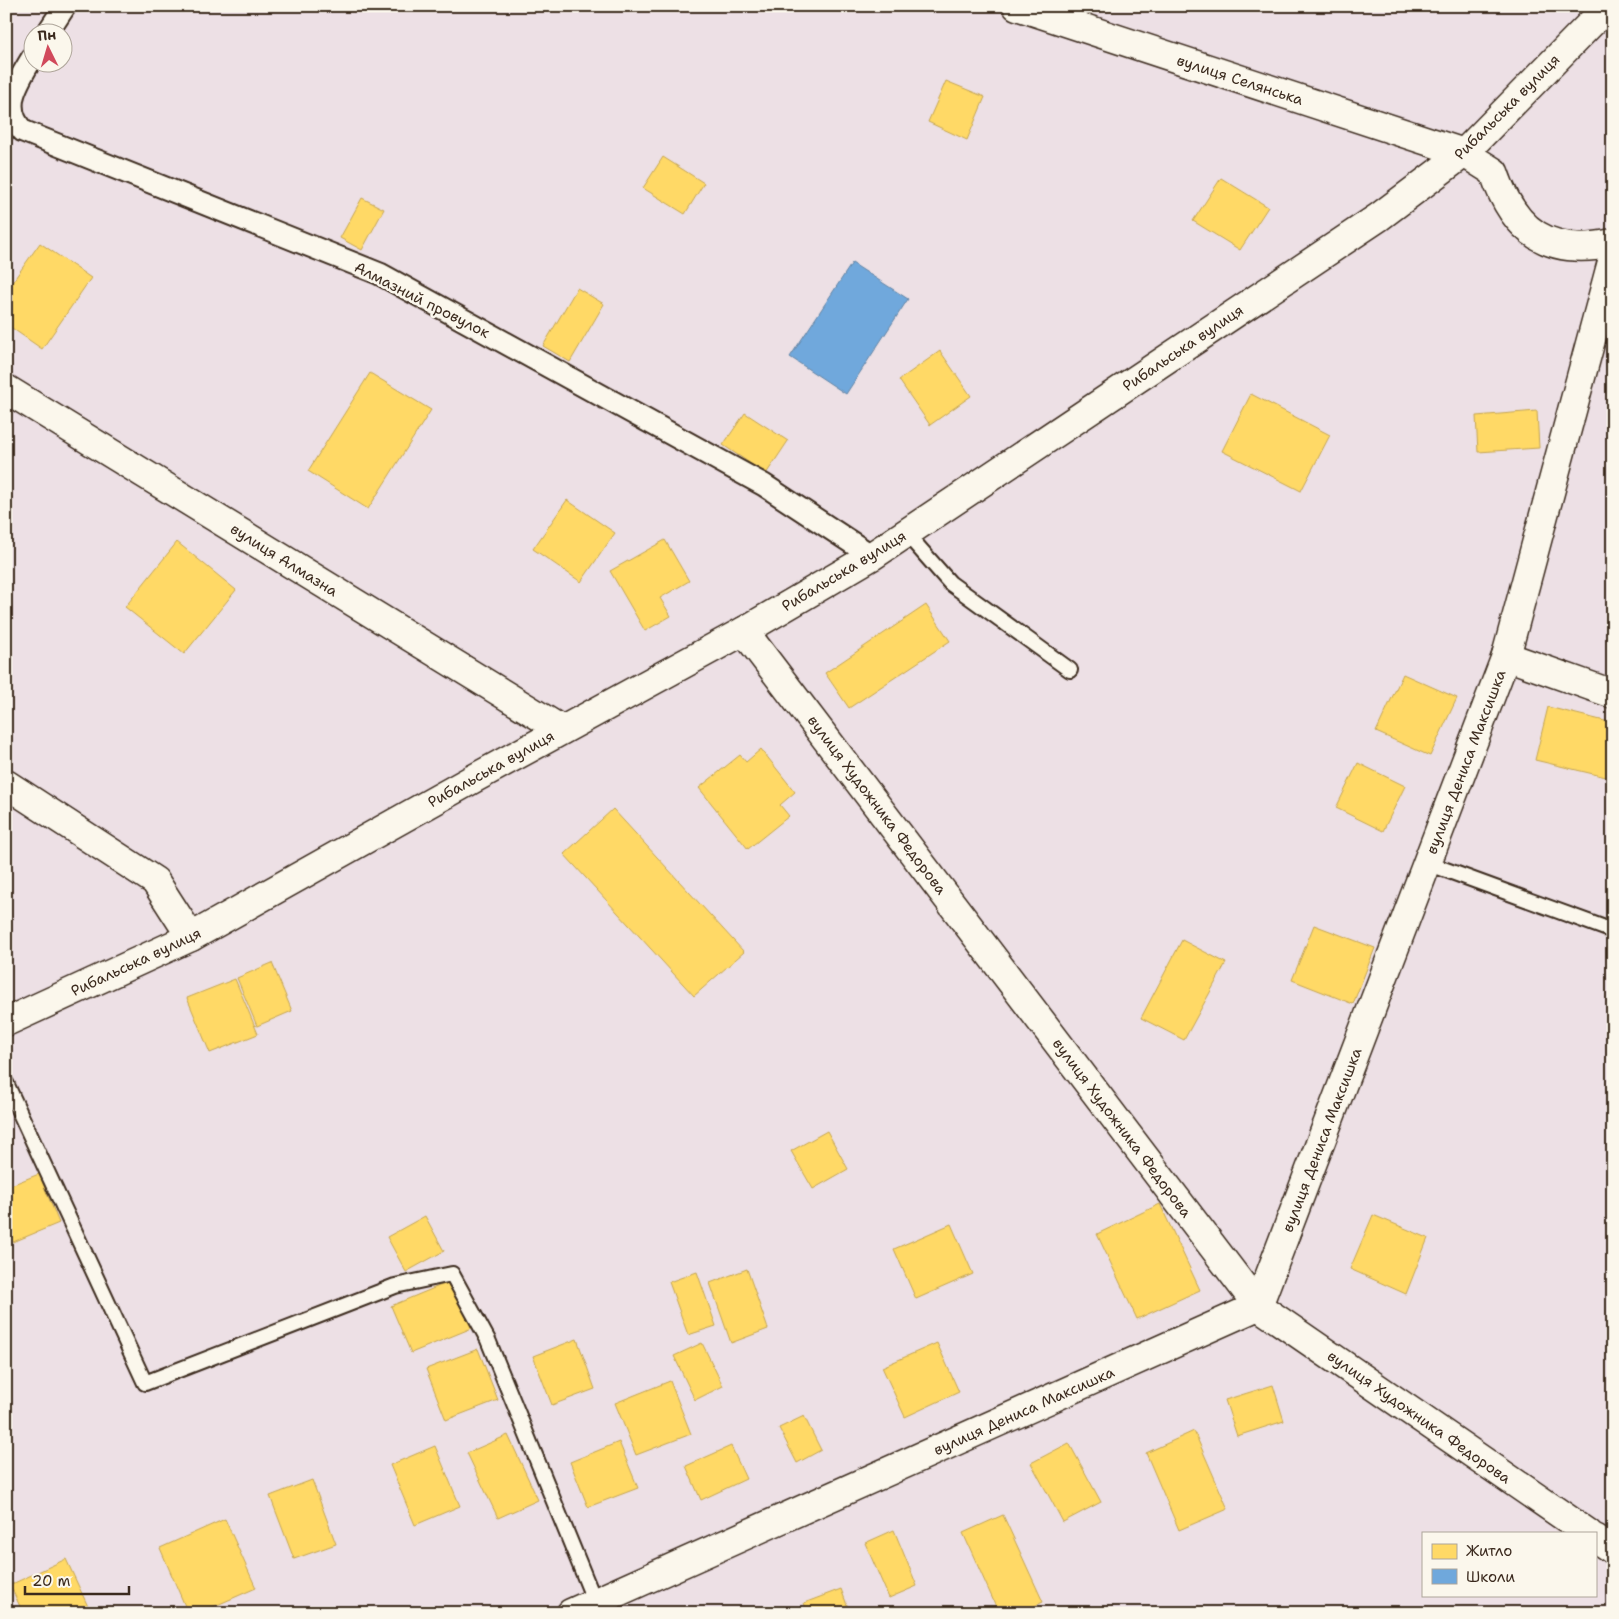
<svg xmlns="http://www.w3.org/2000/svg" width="1619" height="1619" viewBox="0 0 1619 1619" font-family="'Shantell Sans',sans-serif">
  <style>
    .homes { fill: #ffd966; stroke: #c4a450 }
    .schools { fill: #6fa8dc; stroke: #5f82a3 }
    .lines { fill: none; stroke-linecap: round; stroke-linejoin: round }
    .service-casing { stroke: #3b2a1e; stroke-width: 18 }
    .pedestrian-casing { stroke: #3b2a1e; stroke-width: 25 }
    .minor-casing { stroke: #3b2a1e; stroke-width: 31 }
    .tertiary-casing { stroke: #3b2a1e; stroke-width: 31 }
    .service { stroke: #fbf7ec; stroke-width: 14 }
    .pedestrian { stroke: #fbf7ec; stroke-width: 21 }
    .minor { stroke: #fbf7ec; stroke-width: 28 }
    .tertiary { stroke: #fbf7ec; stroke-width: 28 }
    .labels { text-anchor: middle; stroke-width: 5; stroke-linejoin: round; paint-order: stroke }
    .street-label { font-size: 15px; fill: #3b2a1e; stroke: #fbf7ec }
  </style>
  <rect width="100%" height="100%" fill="#ede0e5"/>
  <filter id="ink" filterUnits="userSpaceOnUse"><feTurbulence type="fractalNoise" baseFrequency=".02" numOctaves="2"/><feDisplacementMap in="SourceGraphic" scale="10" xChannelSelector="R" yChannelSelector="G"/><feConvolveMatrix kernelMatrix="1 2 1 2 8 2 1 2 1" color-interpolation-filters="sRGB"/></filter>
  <g filter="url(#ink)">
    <g class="homes">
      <polygon points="946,81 985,97 967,140 928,122"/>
      <polygon points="663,157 704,183 685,214 643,188"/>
      <polygon points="1221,178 1268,207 1240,250 1193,221"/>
      <polygon points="362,198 384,209 362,250 340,238"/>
      <polygon points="40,243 91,278 42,349 6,324 6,291"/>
      <polygon points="577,288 604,304 570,362 543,346"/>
      <polygon points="940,351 971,396 930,425 899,380"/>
      <polygon points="370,373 431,410 368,509 308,471"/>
      <polygon points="1251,394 1330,435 1301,491 1222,451"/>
      <polygon points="1537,411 1539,448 1478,452 1476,416"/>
      <polygon points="745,413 788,441 766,474 723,445"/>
      <polygon points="567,500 615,533 581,582 533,549"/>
      <polygon points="665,540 689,581 660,598 671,616 645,631 610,571"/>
      <polygon points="177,542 236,590 184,654 125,607"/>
      <polygon points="926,605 950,641 849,708 825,673"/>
      <polygon points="1403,674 1457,698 1430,756 1376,732"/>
      <polygon points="1548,707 1613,723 1613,766 1610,778 1535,760"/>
      <polygon points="761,749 795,792 780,805 789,816 748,849 699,788 740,755 746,762"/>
      <polygon points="1358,763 1405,786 1383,831 1336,808"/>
      <polygon points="613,809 744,952 694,996 564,854"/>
      <polygon points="1314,925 1375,948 1353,1004 1292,980"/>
      <polygon points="1182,940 1226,963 1184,1040 1141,1018"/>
      <polygon points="272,963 292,1011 257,1026 237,978"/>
      <polygon points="235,979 258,1034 210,1053 187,998"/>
      <polygon points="827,1131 848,1169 813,1189 791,1151"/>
      <polygon points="39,1174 59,1223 6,1245 6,1187"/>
      <polygon points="1160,1204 1200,1290 1137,1319 1097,1234"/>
      <polygon points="1373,1215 1428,1238 1406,1294 1350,1269"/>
      <polygon points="425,1216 444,1251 406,1272 387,1237"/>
      <polygon points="951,1224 973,1274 916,1299 894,1249"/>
      <polygon points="747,1269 768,1329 731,1343 710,1283"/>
      <polygon points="697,1272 716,1326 688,1335 669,1282"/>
      <polygon points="451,1281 472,1328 411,1353 391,1306"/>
      <polygon points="577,1339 595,1389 552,1405 533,1356"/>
      <polygon points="702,1343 723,1386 695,1400 674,1356"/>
      <polygon points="937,1343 959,1392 905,1417 882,1367"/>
      <polygon points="478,1349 498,1400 446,1420 426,1369"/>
      <polygon points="670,1381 691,1434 636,1455 615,1403"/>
      <polygon points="1273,1385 1284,1421 1237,1436 1225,1400"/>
      <polygon points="804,1416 821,1450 797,1463 779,1428"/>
      <polygon points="1194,1431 1228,1509 1179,1530 1146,1453"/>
      <polygon points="508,1435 538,1500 498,1518 467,1453"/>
      <polygon points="619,1442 638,1488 588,1507 570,1462"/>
      <polygon points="1069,1443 1101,1502 1063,1522 1031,1463"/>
      <polygon points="435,1446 460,1506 415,1525 390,1465"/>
      <polygon points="731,1446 746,1479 701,1500 686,1466"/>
      <polygon points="312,1480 336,1544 294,1559 270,1496"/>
      <polygon points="1003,1515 1043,1602 1020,1613 999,1613 963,1533"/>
      <polygon points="225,1519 256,1588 199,1613 188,1613 160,1548"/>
      <polygon points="894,1530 917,1586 889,1598 865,1543"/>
      <polygon points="66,1559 91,1613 23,1613 10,1585"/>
      <polygon points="841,1589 850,1613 808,1613 804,1603"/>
    </g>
    <polygon class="schools" points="852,263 908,299 846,394 790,357"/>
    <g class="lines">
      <defs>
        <g id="service">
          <polyline points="906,533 950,583 1070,670"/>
          <polyline points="1427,863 1613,931"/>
          <polyline points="6,1083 145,1383 395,1286 452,1274 488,1340 595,1602"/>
        </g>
        <g id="pedestrian">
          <polyline points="48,32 65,6"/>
          <path d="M32 58C18 82 0 107 23 131L380 274 764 485 872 556"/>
        </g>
        <g id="minor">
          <path d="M1017 6 1464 153 1494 172C1514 232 1549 257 1613 243"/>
          <polyline points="6,389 562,730"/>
          <polyline points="744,631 1258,1306 1588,1533"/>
          <polyline points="1506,656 1613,694"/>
          <polyline points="6,784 155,881 191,937"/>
          <polyline points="1595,1538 1613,1550"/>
          <polyline points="571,1613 1258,1306 1506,656 1613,258"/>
        </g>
        <polyline id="tertiary" points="6,1022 191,937 473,779 744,631 872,556 1379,217 1464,153 1608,6"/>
      </defs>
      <use href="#service" class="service-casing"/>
      <use href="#pedestrian" class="pedestrian-casing"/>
      <use href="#minor" class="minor-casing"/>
      <use href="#tertiary" class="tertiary-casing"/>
      <use href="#service" class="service"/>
      <use href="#pedestrian" class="pedestrian"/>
      <use href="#minor" class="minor"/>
      <use href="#tertiary" class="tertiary"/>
    </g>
  </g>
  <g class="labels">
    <g class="street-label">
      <text transform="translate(1240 80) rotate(18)" y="5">вулиця Селянська</text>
      <text transform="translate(1507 107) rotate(-45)" y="5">Рибальська вулиця</text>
      <text transform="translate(422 300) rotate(27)" y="5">Алмазний провулок</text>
      <text transform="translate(1183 348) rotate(-34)" y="5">Рибальська вулиця</text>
      <text transform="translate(284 560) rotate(32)" y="5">вулиця Алмазна</text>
      <text transform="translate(844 571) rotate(-31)" y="5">Рибальська вулиця</text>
      <text transform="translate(1466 762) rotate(-69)" y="5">вулиця Дениса Максишка</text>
      <text transform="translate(491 769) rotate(-29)" y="5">Рибальська вулиця</text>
      <text transform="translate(877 805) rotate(53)" y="5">вулиця Художника Федорова</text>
      <text transform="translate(136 962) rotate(-25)" y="5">Рибальська вулиця</text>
      <text transform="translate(1122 1128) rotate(53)" y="5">вулиця Художника Федорова</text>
      <text transform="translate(1322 1140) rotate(-69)" y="5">вулиця Дениса Максишка</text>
      <text transform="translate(1024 1411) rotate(-24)" y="5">вулиця Дениса Максишка</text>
      <text transform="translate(1419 1417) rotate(35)" y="5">вулиця Художника Федорова</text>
    </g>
  </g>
  <rect width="1619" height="1619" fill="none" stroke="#fbf7ec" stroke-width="25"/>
  <rect x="12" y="12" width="1594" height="1594" fill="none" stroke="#3b2a1e" stroke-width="2" filter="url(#ink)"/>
  <rect x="1422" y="1532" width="175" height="65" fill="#fbf7ec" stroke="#aea59a"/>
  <rect x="1432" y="1544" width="25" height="15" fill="#ffd966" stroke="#aea59a"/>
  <text x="1466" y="1556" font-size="15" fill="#3b2a1e">Житло</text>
  <rect x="1432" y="1569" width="25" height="15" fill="#6fa8dc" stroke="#aea59a"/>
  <text x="1466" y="1582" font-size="15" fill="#3b2a1e">Школи</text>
  <g transform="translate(48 48) rotate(355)"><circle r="24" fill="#fbf7ec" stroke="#aea59a"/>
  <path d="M0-4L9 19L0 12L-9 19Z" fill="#d1495b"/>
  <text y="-8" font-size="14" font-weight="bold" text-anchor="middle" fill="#3b2a1e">Пн</text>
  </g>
  <path d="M25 1586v8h104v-8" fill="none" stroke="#3b2a1e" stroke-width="2.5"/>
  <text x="32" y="1586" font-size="15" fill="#3b2a1e" stroke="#fbf7ec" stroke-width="4" paint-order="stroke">20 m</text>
</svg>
